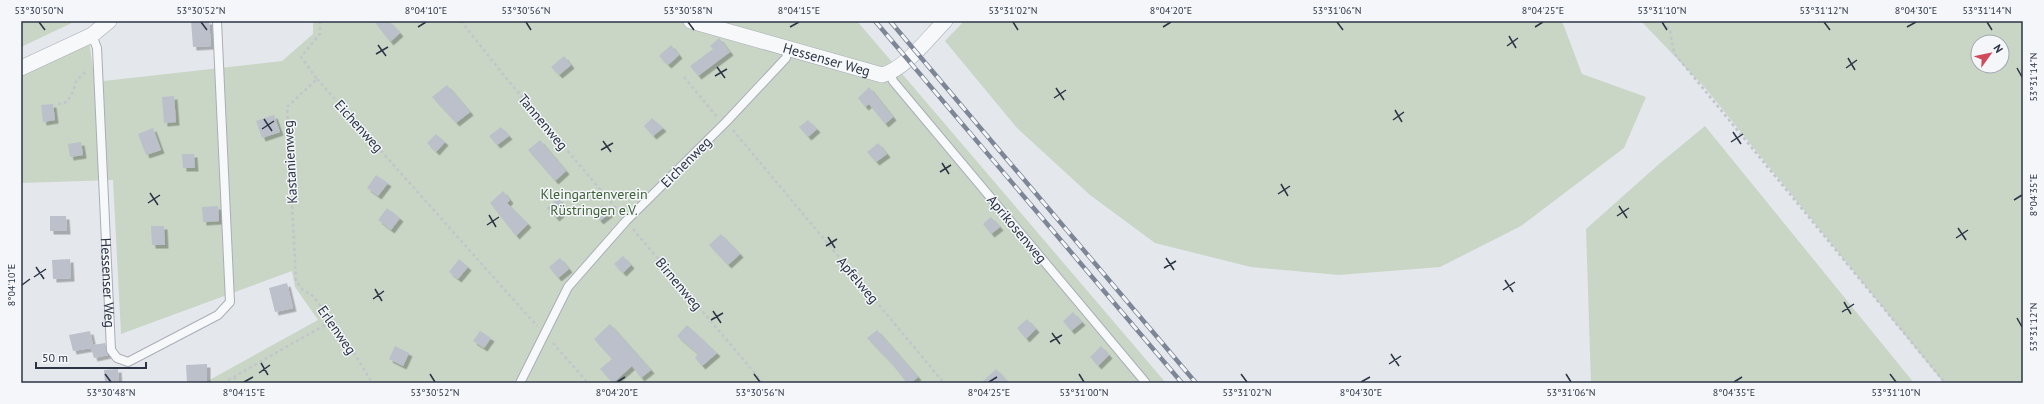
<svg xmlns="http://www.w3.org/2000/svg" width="2044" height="404" viewBox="0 0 2044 404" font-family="'PT Sans',sans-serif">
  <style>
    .green { fill: #c9d6c5; fill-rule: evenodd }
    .building { fill: #bbc0ca; filter: url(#shadow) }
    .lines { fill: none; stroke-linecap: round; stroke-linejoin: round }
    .service-casing { stroke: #a9aeb7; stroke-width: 10 }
    .minor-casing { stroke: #a9aeb7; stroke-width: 16 }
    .path { stroke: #c2c5cb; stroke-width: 2.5; stroke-dasharray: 3 3; stroke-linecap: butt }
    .service { stroke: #f7f8fa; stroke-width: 8 }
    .minor { stroke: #f7f8fa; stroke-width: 15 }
    .rail-casing { stroke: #7d8696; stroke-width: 4.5 }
    .rail { stroke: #f4f6f9; stroke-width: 3; stroke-dasharray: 9; stroke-linecap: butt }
    .ticks { fill: none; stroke: #2b3445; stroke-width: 1.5 }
    .labels { text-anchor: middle; stroke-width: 3; stroke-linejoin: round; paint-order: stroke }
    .street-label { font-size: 14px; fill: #2b3445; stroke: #f4f6f9 }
    .park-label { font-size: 14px; fill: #3f6138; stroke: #f4f6f9 }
    .neatline { fill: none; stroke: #2b3445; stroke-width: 1.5 }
    .ticks-label { font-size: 10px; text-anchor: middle; fill: #2b3445 }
  </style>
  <defs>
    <filter id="shadow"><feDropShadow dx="3.5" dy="3.5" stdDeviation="0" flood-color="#0004"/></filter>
  </defs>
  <rect width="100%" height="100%" fill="#e4e7ec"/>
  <g class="green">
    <polygon points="21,21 76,21 21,47"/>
    <polygon points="313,21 857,21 1166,383 204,383 318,320 295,287 292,271 121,334 113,180 21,183 21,72 89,41 95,82 282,61 313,34"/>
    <polygon points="964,21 1562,21 1582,74 1646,97 1624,148 1521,226 1440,267 1339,275 1251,267 1155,243 1090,195 1017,128 945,41"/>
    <path d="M1641 21H2022L2023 383H1944L1706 89ZM1978 42H2002V66H1978Z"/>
    <polygon points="1705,126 1914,383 1591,383 1586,229 1659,164"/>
  </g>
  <g class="building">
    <polygon points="191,21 209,21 211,46 193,47"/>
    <polygon points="374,21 389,21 400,33 390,42"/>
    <polygon points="719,38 730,52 698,76 690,66 713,49 710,46"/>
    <polygon points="671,45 679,55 668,65 659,56"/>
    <polygon points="564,56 571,65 559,75 551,67"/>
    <polygon points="447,85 470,112 456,123 432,97"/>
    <polygon points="869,87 893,117 885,124 869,104 865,107 858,98"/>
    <polygon points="174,96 176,122 164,123 162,97"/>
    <polygon points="53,104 55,120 43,122 41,105"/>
    <polygon points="274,115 280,132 262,138 256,121"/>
    <polygon points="652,118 663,128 653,136 644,126"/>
    <polygon points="808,120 817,129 808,137 799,127"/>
    <polygon points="501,127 509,136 497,145 489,136"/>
    <polygon points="153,128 161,150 146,155 138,134"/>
    <polygon points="436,134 445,142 436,152 427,143"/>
    <polygon points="540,140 566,171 555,181 528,150"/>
    <polygon points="81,142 83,155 70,157 68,144"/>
    <polygon points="878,143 887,154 876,162 867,152"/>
    <polygon points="182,154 194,154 195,168 183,168"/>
    <polygon points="376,175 388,183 378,196 367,188"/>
    <polygon points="503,191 510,200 507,203 528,224 516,236 490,203"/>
    <polygon points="558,198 567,208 556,218 547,208"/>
    <polygon points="603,205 610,213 600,221 593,213"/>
    <polygon points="218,206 219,221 203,222 202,207"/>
    <polygon points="387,208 400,218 391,230 378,220"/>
    <polygon points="50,216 66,216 67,231 50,231"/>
    <polygon points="991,217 1000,227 991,234 983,224"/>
    <polygon points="151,226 164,226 165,245 152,245"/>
    <polygon points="721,234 740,254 728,265 709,245"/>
    <polygon points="623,256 631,265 623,273 614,264"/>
    <polygon points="560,258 569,269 558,278 549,267"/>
    <polygon points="70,259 71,278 53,279 52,260"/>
    <polygon points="459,259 468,267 458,279 449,272"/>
    <polygon points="287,283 293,308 275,312 269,288"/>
    <polygon points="1073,312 1082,322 1071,331 1063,321"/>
    <polygon points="1027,319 1036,329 1026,339 1017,328"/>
    <polygon points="610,324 651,370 641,378 632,366 613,383 600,369 612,359 594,339"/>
    <polygon points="687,325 717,353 702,366 695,358 698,354 677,336"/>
    <polygon points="877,330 918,377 911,383 907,383 892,364 867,338"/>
    <polygon points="90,331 93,345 105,343 108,355 94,358 91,348 73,351 69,335"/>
    <polygon points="480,331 491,338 484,348 473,341"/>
    <polygon points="395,346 409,353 403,366 389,359"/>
    <polygon points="1101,346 1109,355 1098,366 1090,357"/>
    <polygon points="207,364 207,382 187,383 186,365"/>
    <polygon points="118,369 119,383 105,383 104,370"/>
    <polygon points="996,369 1009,383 981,383"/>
  </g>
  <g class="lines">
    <defs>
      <g id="service">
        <path id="s1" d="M92 35 97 48 111 350 117 358 128 362 218 315 230 302 217 21"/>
        <polyline points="890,73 893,81 1146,383"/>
        <polyline points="520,383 568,287 626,221 726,122 786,58 788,49"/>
      </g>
      <g id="minor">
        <path id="s2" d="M691 21 882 75C904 70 929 37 945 21"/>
        <polyline points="21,68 92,35 109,21"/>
      </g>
    </defs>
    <use href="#service" class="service-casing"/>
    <use href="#minor" class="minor-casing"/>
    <g class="path">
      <polyline points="320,21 320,34 301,57 317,79 287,107 296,281 303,290 312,295 347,341 372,383"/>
      <polyline points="461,21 506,78 620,213"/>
      <polyline points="1663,21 1670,31 1674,53 1945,383"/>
      <polyline points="684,77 717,117"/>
      <polyline points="317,79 537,326"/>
      <polyline points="58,104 67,102 73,92 76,81 87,70"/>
      <polyline points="733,130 944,383"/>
      <polyline points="633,229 763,383"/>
      <polyline points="553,343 588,383"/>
      <polyline points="234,377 237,383"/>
      <polyline points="223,383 332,321"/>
    </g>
    <use href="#service" class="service"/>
    <use href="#minor" class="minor"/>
    <defs>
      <g id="rail">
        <polyline points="875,21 1182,383"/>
        <polyline points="890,21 1196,383"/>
      </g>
    </defs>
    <use href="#rail" class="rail-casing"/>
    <use href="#rail" class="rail"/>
  </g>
  <path class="ticks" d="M39 22 45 30M201 22 207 30M526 22 531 30M688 22 694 30M1013 22 1018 30M1337 22 1343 30M1662 22 1667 30M1824 22 1830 30M1987 22 1992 30M418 27 426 22M790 27 799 22M1163 27 1171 22M1535 27 1543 22M1907 27 1916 22M1509 36 1516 48M378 45 386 56M1507 46 1518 38M376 54 388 47M1848 58 1855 70M717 67 725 78M1846 68 1857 60M2017 68 2022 77M715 76 727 69M1056 88 1064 100M1054 98 1066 90M1395 110 1402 122M264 119 272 131M1393 120 1404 112M262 129 274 121M1733 132 1741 144M603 141 611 152M1731 142 1743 134M601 150 613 143M942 163 949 174M940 172 951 165M1281 184 1288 196M150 193 158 205M1278 194 1290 186M2014 200 2022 195M148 203 160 195M1619 206 1627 218M489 215 496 227M1617 216 1629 208M487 225 499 217M1958 228 1966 240M828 237 835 248M1956 238 1968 230M826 246 837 239M1166 258 1174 270M36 267 44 279M1164 268 1176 261M34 277 46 269M1505 280 1513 292M22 285 30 279M375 289 382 301M1503 290 1515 282M373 299 384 291M1844 302 1851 314M713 311 721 323M1842 312 1854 304M2017 318 2022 327M711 320 723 313M1052 333 1060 344M1050 342 1062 335M1391 354 1399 366M261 363 268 375M1389 364 1401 356M259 373 270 365M105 374 111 382M430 374 435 382M754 374 760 382M1079 374 1084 382M1241 374 1247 382M1566 374 1571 382M1890 374 1896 382M244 382 253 377M617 382 625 377M989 382 997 377M1361 382 1370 377M1734 382 1742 377"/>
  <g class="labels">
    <g class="street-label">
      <text dy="5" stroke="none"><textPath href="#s2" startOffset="141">Hessenser Weg</textPath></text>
      <text transform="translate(543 122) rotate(50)" y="5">Tannenweg</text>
      <text transform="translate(359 126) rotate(48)" y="5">Eichenweg</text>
      <text transform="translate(290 162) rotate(-93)" y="5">Kastanienweg</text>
      <text transform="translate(686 162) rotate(-45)" y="5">Eichenweg</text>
      <text transform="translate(1017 229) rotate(50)" y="5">Aprikosenweg</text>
      <text transform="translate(858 280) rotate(50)" y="5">Apfelweg</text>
      <text dy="5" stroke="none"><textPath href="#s1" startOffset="249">Hessenser Weg</textPath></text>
      <text transform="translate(679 284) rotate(50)" y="5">Birnenweg</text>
      <text transform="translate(337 330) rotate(55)" y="5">Erlenweg</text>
    </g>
    <g class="park-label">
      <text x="594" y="199">Kleingartenverein<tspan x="594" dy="16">Rüstringen e.V.</tspan></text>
    </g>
  </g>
  <rect width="2044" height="404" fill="none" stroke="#f4f6f9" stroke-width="44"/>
  <g transform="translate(1990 54) rotate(57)"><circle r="19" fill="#f4f6f9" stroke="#a4a8b1"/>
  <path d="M0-3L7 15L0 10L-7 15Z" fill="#d1495b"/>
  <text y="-6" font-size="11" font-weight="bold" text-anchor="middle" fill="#2b3445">N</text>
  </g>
  <path d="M36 362v6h110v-6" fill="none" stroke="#2b3445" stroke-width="2"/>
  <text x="42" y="362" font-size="12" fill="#2b3445" stroke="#f4f6f9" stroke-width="3" paint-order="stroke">50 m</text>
  <rect x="22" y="22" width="2000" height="360" class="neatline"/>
  <g class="ticks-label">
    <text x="39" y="14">53°30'50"N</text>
    <text x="201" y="14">53°30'52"N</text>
    <text x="426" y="14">8°04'10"E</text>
    <text x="526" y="14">53°30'56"N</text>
    <text x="688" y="14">53°30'58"N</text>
    <text x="799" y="14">8°04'15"E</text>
    <text x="1013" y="14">53°31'02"N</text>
    <text x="1171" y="14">8°04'20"E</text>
    <text x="1337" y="14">53°31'06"N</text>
    <text x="1543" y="14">8°04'25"E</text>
    <text x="1662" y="14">53°31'10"N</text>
    <text x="1824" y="14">53°31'12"N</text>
    <text x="1916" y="14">8°04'30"E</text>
    <text x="1987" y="14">53°31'14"N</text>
    <text transform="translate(2033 77) rotate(-90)" y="4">53°31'14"N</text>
    <text transform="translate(2033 195) rotate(-90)" y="4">8°04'35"E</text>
    <text transform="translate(11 285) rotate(-90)" y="4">8°04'10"E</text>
    <text transform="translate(2033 327) rotate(-90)" y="4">53°31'12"N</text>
    <text x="111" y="396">53°30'48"N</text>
    <text x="244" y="396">8°04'15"E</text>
    <text x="435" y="396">53°30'52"N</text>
    <text x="617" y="396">8°04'20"E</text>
    <text x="760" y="396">53°30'56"N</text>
    <text x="989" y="396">8°04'25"E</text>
    <text x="1084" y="396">53°31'00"N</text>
    <text x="1247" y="396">53°31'02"N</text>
    <text x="1361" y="396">8°04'30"E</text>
    <text x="1571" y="396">53°31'06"N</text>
    <text x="1734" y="396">8°04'35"E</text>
    <text x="1896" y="396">53°31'10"N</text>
  </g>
</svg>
